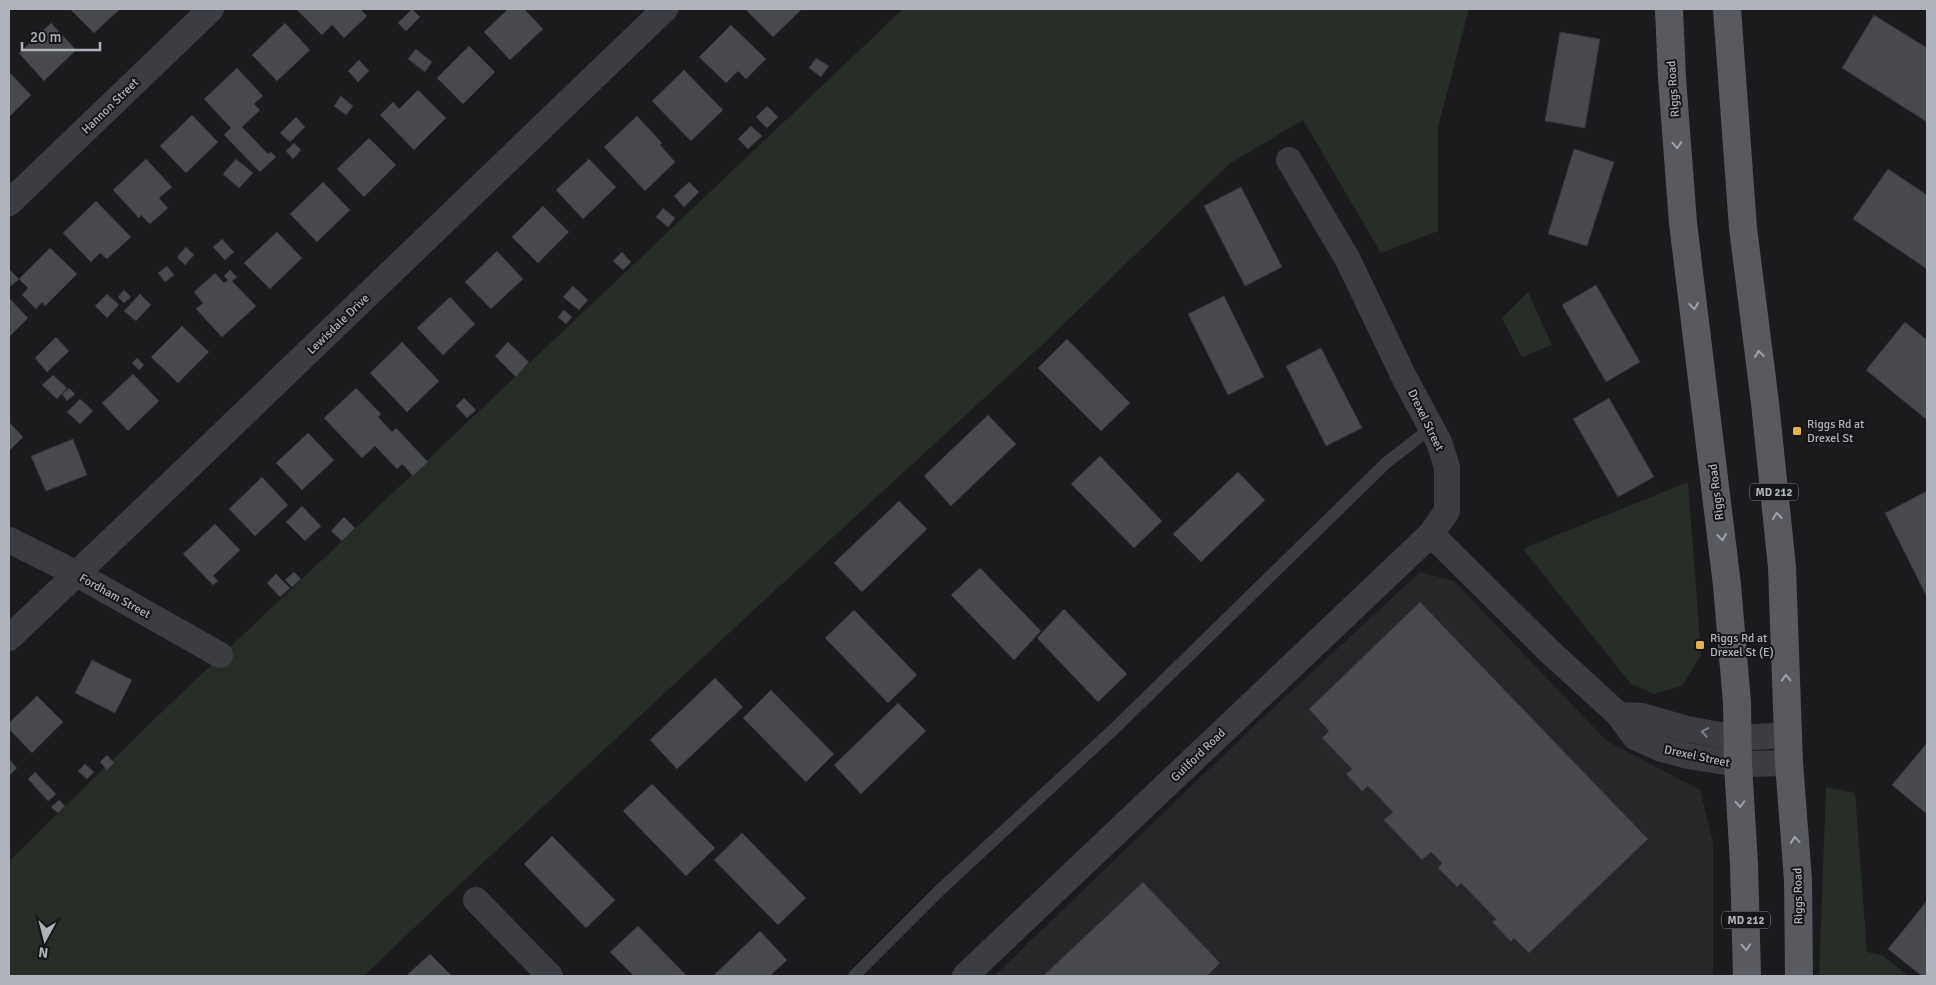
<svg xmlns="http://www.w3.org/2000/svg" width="1936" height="985" viewBox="0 0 1936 985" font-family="Signika,sans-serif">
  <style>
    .built { fill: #27272a }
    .green { fill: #252d26 }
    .building { fill: #48494d; stroke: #353539 }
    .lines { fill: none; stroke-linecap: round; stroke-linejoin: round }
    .service { stroke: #3c3d42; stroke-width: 12 }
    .minor { stroke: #3c3d42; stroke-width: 26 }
    .primary { stroke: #595a60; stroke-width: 28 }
    .oneway { stroke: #9ea1a9 }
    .oneway2 { stroke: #7b7e85 }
    .poi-dot { fill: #e3b14d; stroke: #161618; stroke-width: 2 }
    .labels { text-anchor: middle; stroke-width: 4; stroke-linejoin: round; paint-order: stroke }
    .shield { fill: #161618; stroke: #81848a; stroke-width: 1 }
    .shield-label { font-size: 11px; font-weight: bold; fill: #afb3bb }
    .street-label { font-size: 12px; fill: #afb3bb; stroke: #161618 }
    .poi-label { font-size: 12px; fill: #afb3bb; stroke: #161618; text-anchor: start }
  </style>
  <rect width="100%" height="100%" fill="#1b1b1d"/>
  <polygon class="built" points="1420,572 1454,581 1607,741 1700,790 1713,843 1713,976 994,976 1254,726"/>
  <g class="green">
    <polygon points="903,9 1469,9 1438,127 1438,231 1381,253 1303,120 1229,164 1043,344 744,619 441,902 364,976 9,976 9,861 169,705"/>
    <polygon points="1528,292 1552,345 1522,357 1502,318"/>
    <polygon points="1688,482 1701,655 1682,686 1654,694 1631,684 1523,549"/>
    <polygon points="1826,787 1855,793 1867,952 1882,955 1909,976 1819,976"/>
  </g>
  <g class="building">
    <polygon points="70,9 120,9 94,33"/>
    <polygon points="296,9 360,9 367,16 344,38 332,25 322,35"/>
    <polygon points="412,9 420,17 406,31 398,23"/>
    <polygon points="508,9 524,9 543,29 510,60 484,32"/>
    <polygon points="749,9 802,9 773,37 747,11"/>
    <polygon points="1874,15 1927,48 1927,122 1842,68"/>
    <polygon points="51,23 76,50 44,81 19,53"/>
    <polygon points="285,23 310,50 277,81 252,55"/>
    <polygon points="731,25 766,59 746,79 738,71 726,83 699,57"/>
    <polygon points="1560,32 1600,39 1585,128 1545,121"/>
    <polygon points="469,46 495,72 463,104 437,78"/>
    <polygon points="416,49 432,62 425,72 408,59"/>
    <polygon points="816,58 829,66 821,77 809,68"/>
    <polygon points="359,60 369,71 358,82 348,71"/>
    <polygon points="237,68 263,96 254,104 260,110 242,127 268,154 271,152 276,157 260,172 224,135 231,128 204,99"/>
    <polygon points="684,70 723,110 691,141 652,101"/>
    <polygon points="9,72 31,95 9,117"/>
    <polygon points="418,90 446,118 414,150 380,115 393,102 399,109"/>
    <polygon points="341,96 353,106 346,115 334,106"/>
    <polygon points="767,106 778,117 767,128 756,117"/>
    <polygon points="192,115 218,142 186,173 160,146"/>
    <polygon points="637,116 662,143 660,145 675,162 645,191 604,147"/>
    <polygon points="296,117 305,127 290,142 280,133"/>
    <polygon points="751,126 762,136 748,149 738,139"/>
    <polygon points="369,138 396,165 364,197 337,169"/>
    <polygon points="294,143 301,150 293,159 286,151"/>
    <polygon points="1574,149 1614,162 1587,246 1548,234"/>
    <polygon points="146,159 172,187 159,198 168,208 150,224 141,215 139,218 113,190"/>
    <polygon points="236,159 253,173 239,188 223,174"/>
    <polygon points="589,159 616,187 583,219 556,190"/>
    <polygon points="1888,169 1927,195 1927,269 1853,219"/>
    <polygon points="323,182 350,210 317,242 290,214"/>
    <polygon points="689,182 699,192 684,207 674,196"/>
    <polygon points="1241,187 1282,267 1245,286 1204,206"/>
    <polygon points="96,201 131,237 107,259 100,253 91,262 63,233"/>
    <polygon points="543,206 569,232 538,263 512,237"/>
    <polygon points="663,208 675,218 668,227 656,217"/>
    <polygon points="277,232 302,258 270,289 244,263"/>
    <polygon points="222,239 234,252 225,260 213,247"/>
    <polygon points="186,247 194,255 185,265 177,257"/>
    <polygon points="50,248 77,274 45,306 42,302 36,309 22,295 28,288 19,279"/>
    <polygon points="497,251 523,279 491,309 465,282"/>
    <polygon points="622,252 631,262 623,270 613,261"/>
    <polygon points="167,266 174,275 165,282 158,273"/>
    <polygon points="9,269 19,279 11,286 9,284"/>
    <polygon points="230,270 237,277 232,281 256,306 222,337 196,309 203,303 194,292 215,273 224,283 228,280 224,276"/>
    <polygon points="1596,285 1640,362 1606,382 1562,305"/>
    <polygon points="573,286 588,300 579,310 563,297"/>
    <polygon points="124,290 131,297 124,303 118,297"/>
    <polygon points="107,294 119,305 107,318 95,306"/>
    <polygon points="140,294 151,305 136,321 124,311"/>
    <polygon points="1224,296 1264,377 1228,395 1188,314"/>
    <polygon points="450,297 475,324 443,355 417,328"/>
    <polygon points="9,298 28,318 9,337"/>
    <polygon points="564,310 572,317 566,324 558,317"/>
    <polygon points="1905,322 1927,340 1927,420 1866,370"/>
    <polygon points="182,326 209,352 178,383 151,357"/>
    <polygon points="56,337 69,351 47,372 35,358"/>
    <polygon points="1067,339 1130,403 1101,431 1038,368"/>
    <polygon points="402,342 439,381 407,412 370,373"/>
    <polygon points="508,342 529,362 516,377 495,356"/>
    <polygon points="1321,348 1362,428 1326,446 1286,366"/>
    <polygon points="137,358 144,365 139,370 132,363"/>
    <polygon points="133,374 159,401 128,431 102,403"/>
    <polygon points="53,375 67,388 57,399 42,385"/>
    <polygon points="69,388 75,394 67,401 62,394"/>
    <polygon points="356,388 381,414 378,417 392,432 396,428 428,462 413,476 402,464 397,469 375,446 362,458 324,418"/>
    <polygon points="464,398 476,410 467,418 456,406"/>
    <polygon points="1609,398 1654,477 1618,497 1573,419"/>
    <polygon points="80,399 93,411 80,424 67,412"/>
    <polygon points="988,415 1016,444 951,506 924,476"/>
    <polygon points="9,422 23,437 9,451"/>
    <polygon points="308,433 334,460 302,490 276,463"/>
    <polygon points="73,439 87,475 46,491 31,456"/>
    <polygon points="1100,456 1162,521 1134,548 1071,484"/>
    <polygon points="1238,472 1265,500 1201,562 1173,534"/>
    <polygon points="262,477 288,505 255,536 229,509"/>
    <polygon points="1927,491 1927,597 1885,513"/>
    <polygon points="899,501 927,529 862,592 834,563"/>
    <polygon points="302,506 321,526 305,541 286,522"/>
    <polygon points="344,517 355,528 342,541 331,531"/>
    <polygon points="215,524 240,550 213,576 218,581 213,585 183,554"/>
    <polygon points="980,568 1041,631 1014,660 951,595"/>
    <polygon points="294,572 301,579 292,587 285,580"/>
    <polygon points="276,574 290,588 280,597 267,583"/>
    <polygon points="1420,602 1648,839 1529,953 1514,938 1511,942 1492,922 1496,919 1461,883 1457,887 1438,868 1442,863 1431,852 1422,860 1384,820 1393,812 1368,786 1362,791 1346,774 1352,769 1322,738 1329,731 1309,709"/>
    <polygon points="1064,609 1127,674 1098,702 1037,638"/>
    <polygon points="854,610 917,675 888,703 825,638"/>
    <polygon points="92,660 132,680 115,713 75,693"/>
    <polygon points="715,678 743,707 677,769 650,740"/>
    <polygon points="771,690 834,754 806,782 743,718"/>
    <polygon points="37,696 63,722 32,753 9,729 9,723"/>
    <polygon points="898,703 926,731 861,794 834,765"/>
    <polygon points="1927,743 1927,814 1892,785"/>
    <polygon points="107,755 114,763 107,770 100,762"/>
    <polygon points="9,759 17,768 9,776"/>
    <polygon points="85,764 94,772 87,779 78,771"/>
    <polygon points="35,772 56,794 48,801 28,779"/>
    <polygon points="652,784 715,848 686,876 623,811"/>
    <polygon points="59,800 65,806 58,813 51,807"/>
    <polygon points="742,833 806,898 778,925 714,860"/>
    <polygon points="552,836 615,900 586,928 524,864"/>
    <polygon points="1143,882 1220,963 1207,976 1043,976"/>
    <polygon points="1926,902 1927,976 1922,976 1888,949"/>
    <polygon points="638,926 687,976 634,976 610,952"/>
    <polygon points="760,931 787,960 770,976 713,976"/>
    <polygon points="430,954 452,976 406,976"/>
  </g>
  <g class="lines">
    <polyline class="service" points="854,976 940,890 1114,729 1386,463 1431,428"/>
    <g class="minor">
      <polyline points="9,203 211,9"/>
      <polyline points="1431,534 1549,651 1619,715 1635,737 1662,749 1688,756 1738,764 1789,763"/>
      <polyline points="9,540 77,574 220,655"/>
      <polyline points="9,638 176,479 665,9"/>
      <polyline points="1619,715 1642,716 1687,729 1737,738 1788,735"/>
      <polyline points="476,900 550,976"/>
      <polyline points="965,976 1431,534 1447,511 1447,467 1439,442 1405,379 1347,258 1289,160"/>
    </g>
    <g class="primary">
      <polyline points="1669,9 1672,78 1683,223 1727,585 1737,703 1738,764 1744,864 1747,976"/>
      <polyline points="1727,9 1743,228 1765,403 1782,567 1789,763 1798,880 1799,976"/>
    </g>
  </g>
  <defs><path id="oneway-chevron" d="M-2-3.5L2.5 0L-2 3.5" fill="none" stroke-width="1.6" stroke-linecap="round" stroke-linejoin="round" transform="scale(1.25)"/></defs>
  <g class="oneway">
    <use href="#oneway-chevron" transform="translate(1677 145) rotate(86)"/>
    <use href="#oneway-chevron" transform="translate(1694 306) rotate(83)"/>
    <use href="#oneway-chevron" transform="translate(1759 354) rotate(-97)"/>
    <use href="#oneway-chevron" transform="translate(1777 516) rotate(-96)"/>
    <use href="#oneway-chevron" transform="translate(1722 537) rotate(83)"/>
    <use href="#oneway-chevron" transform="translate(1786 678) rotate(-92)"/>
    <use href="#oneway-chevron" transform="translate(1740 804) rotate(87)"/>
    <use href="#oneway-chevron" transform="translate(1795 840) rotate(-95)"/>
    <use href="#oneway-chevron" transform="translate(1746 947) rotate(88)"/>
  </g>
  <use class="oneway2" href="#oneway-chevron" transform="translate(1705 732) rotate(-170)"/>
  <g class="poi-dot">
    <rect x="1792" y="426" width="10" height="10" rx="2.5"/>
    <rect x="1695" y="640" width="10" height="10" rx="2.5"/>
  </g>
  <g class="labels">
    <g class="shield">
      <rect x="1750" y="483.5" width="48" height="17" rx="4"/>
      <rect x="1722" y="911.5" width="48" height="17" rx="4"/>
    </g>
    <g class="shield-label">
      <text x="1774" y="496">MD 212</text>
      <text x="1746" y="924">MD 212</text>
    </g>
    <g class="street-label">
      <text transform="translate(1673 89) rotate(-94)" y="4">Riggs Road</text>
      <text transform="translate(110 106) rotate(-44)" y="4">Hannon Street</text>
      <text transform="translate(338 324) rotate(-44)" y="4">Lewisdale Drive</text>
      <text transform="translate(1426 420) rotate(64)" y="4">Drexel Street</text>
      <text transform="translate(1716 492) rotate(-97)" y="4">Riggs Road</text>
      <text transform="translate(115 596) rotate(29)" y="4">Fordham Street</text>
      <text transform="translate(1198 755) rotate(-44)" y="4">Guilford Road</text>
      <text transform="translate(1697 756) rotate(12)" y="4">Drexel Street</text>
      <text transform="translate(1798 896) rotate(-91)" y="4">Riggs Road</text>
    </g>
    <g class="poi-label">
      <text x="1807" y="428">Riggs Rd at<tspan x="1807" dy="14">Drexel St</tspan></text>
      <text x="1710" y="642">Riggs Rd at<tspan x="1710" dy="14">Drexel St (E)</tspan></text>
    </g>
  </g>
  <rect width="1936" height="985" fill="none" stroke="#afb3bb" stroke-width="20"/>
  <g transform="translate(45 940) rotate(187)" stroke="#161618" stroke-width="4" paint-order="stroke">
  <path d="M0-4L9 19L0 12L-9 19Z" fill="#afb3bb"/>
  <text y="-8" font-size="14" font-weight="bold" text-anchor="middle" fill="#afb3bb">N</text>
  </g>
  <path d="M22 42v8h78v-8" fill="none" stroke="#afb3bb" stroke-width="2.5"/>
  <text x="30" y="42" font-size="15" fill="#afb3bb" stroke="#161618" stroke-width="4" paint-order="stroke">20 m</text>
</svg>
